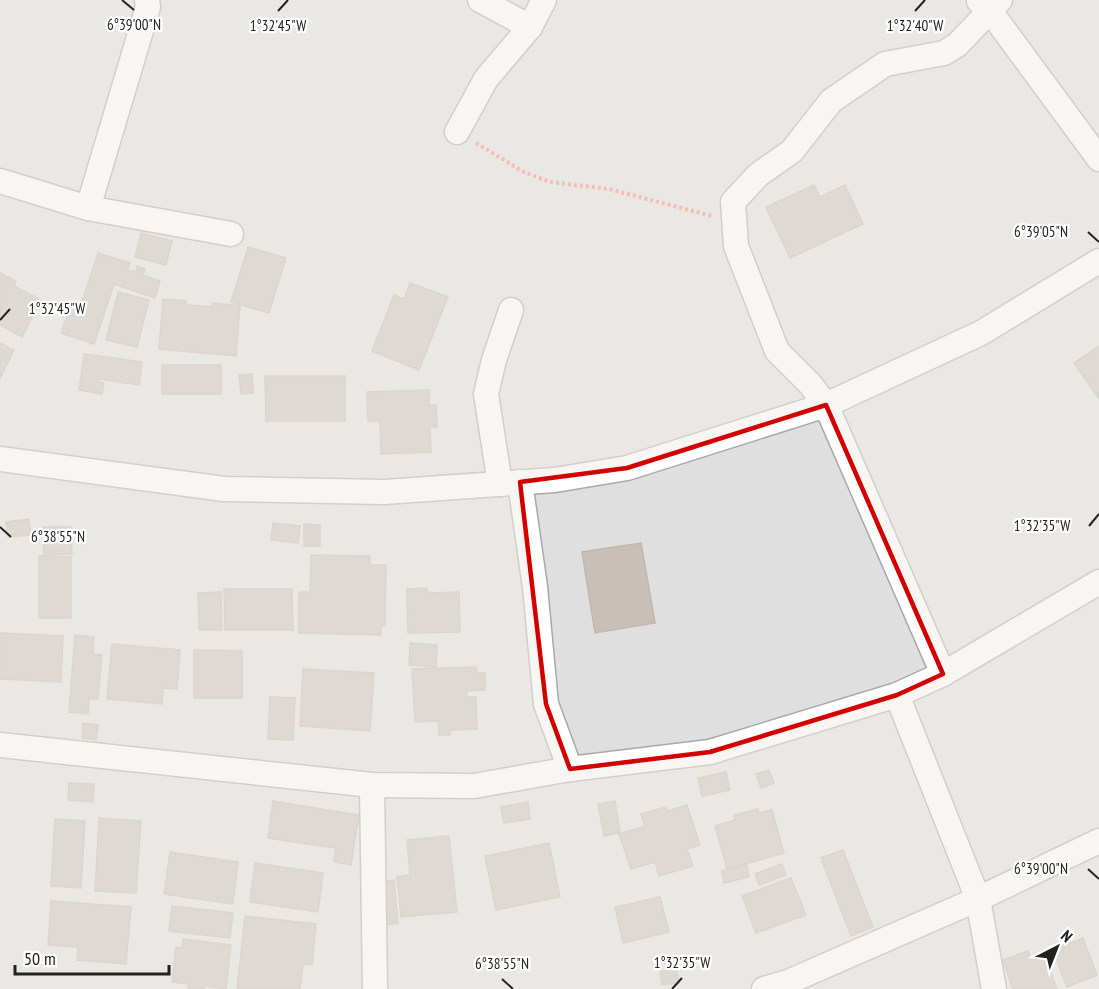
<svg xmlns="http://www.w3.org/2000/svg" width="1099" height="989" viewBox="0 0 1099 989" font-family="'PT Sans Narrow',sans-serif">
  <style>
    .residential { fill: #e0dfdf }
    .building { fill: #c7bfb8; stroke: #c4b6ab; stroke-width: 1.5 }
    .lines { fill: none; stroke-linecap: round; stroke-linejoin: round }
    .minor-casing { stroke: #a9a9a9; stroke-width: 27 }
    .path { stroke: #fa8072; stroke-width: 4; stroke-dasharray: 3 3; stroke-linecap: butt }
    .minor { stroke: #fff; stroke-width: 24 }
    .marked { fill: none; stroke: #d40000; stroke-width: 4.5; stroke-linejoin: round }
    .ticks { fill: none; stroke: #222; stroke-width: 2 }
    .ticks-label { font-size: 15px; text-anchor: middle; fill: #222; stroke: #fff; stroke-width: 4.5; stroke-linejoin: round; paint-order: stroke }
  </style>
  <rect width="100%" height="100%" fill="#f2efe9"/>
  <rect class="residential" x="0" y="0" width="1099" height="989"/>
  <g class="building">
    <polygon points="814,185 820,197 845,185 863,224 790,258 766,207"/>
    <polygon points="141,233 172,241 166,265 135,257"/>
    <polygon points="248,247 286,258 269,313 231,302"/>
    <polygon points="98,253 130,263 127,270 136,272 137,266 145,269 143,275 160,281 155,298 114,284 94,344 61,333 71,305 80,308"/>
    <polygon points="0,273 16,281 14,286 41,300 22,337 0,325"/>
    <polygon points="410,283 448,297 419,370 372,351 394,295 404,299"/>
    <polygon points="118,292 149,300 137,347 106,340"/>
    <polygon points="163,299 186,301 186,305 212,307 212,303 240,306 236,356 159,349"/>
    <polygon points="0,343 14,350 0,379"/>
    <polygon points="1099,346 1099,399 1074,363"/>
    <polygon points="84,354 142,362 139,385 98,379 97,382 104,383 102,394 79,390"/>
    <rect x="162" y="365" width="59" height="29"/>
    <polygon points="252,374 253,393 241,394 239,375"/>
    <polygon points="265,376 345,376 345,421 266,421"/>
    <polygon points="429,390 429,405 436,405 437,427 430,428 431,452 381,454 380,421 368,421 367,392"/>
    <polygon points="29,519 31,535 8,537 6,522"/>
    <polygon points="273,523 300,526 298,543 271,540"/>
    <polygon points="304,524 320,525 320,546 304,546"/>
    <polygon points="43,527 71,527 72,554 44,555"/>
    <polygon points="641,543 655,623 595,633 582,552"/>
    <polygon points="311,555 370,556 370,565 386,565 385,626 381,626 381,635 299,633 299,592 310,592"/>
    <polygon points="39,556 71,557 71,618 39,618"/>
    <polygon points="427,588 428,593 459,592 460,632 408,633 407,589"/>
    <polygon points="224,589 292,589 293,630 225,630"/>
    <polygon points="221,592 222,630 199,630 198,593"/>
    <polygon points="0,633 63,636 61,682 0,679"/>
    <polygon points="75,635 94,637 93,654 102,655 98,699 89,699 88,714 69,712"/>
    <polygon points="410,643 437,645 436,667 409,665"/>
    <polygon points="112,644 180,650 177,689 163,688 162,704 107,699"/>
    <polygon points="194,650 242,651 242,698 194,698"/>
    <polygon points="476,667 477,673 485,673 485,690 466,691 467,697 476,697 477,729 450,730 450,735 439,735 438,721 415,722 412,669"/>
    <polygon points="303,669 374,673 370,731 300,726"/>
    <polygon points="270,697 295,698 293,740 268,739"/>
    <polygon points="83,723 98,725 96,740 82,738"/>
    <polygon points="769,770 774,783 761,788 756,774"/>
    <polygon points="726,772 730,790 702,796 698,778"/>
    <polygon points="69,783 94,784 93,802 68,800"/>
    <polygon points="273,801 359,815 351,865 334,862 336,848 268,838"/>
    <polygon points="615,801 620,833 604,836 598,804"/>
    <polygon points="528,802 530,819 504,823 501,807"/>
    <polygon points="687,805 700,845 687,849 693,866 659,876 655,862 631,869 619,834 645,826 641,814 666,807 667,811"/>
    <polygon points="758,809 759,813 772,810 784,853 727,869 715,826 735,820 734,815"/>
    <polygon points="99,818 141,821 136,893 95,891"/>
    <polygon points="55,819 85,821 81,888 51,886"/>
    <polygon points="449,836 457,912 401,917 397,877 410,875 407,840"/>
    <polygon points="549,843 560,897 496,910 485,856"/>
    <polygon points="843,850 873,927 851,936 821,858"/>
    <polygon points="170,852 238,862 233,904 164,894"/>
    <polygon points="255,863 323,873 318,912 250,902"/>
    <polygon points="782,864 786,875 759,885 755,874"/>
    <polygon points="747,865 749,877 724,883 722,871"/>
    <polygon points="791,878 806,915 756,933 742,896"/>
    <polygon points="394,880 398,923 383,925 379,882"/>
    <polygon points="660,897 669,932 623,943 615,907"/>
    <polygon points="51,901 131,907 126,964 77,960 78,947 48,945"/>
    <polygon points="172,906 233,913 230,938 169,931"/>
    <polygon points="245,916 316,924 312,965 303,964 300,989 237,989"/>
    <polygon points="1083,938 1097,975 1067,987 1053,950"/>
    <polygon points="183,939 231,945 226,989 205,986 204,989 191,989 188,988 188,984 172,982 176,947 182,948"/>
    <polygon points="1028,951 1031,958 1044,953 1057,989 1013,989 1003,960"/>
    <polygon points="677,968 679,983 662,985 660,971"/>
  </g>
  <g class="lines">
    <defs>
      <g id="minor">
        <polyline points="480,0 530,27"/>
        <polyline points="979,1 990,11 1099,159"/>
        <polyline points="457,132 486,79 530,27 544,0"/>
        <polyline points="0,181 88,208 231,234"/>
        <polyline points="88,208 148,7 147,0"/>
        <polyline points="0,459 224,489 384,492 555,480 627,468 826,405 981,333 1099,261"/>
        <polyline points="520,482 535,587 546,704 570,769"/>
        <polyline points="500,484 486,394 494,360 511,310"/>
        <polyline points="943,674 826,405 810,384 777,351 736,246 733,202 758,175 792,151 831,101 885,64 944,53 957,45 1000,0"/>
        <polyline points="897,695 978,899 994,989"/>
        <polyline points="0,745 372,785 474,786 570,769 710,752 897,695 943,674 1099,582"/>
        <polyline points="372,785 375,989"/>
        <polyline points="764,989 788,982 978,899 1099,841"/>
      </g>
    </defs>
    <use href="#minor" class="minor-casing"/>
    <polyline class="path" points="476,143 524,172 550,182 609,189 712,216"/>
    <use href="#minor" class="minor"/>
  </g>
  <path d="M0 0H1099V989H0ZM826 405 943 674 897 695 710 752 570 769 546 704 520 482 627 468Z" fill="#f2efe9" fill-opacity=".55" fill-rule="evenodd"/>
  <path class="marked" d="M826 405 943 674 897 695 710 752 570 769 546 704 520 482 627 468Z"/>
  <path class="ticks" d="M122 0 134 10M278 11 288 0M915 11 925 0M1088 232 1099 242M0 320 10 309M1089 526 1099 514M0 527 11 537M1088 869 1099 879M502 979 513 989M672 989 682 978"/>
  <g class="ticks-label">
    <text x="134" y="30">6°39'00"N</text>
    <text x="278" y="31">1°32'45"W</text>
    <text x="915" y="31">1°32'40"W</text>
    <text x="1041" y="237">6°39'05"N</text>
    <text x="57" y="314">1°32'45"W</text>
    <text x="1042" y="531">1°32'35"W</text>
    <text x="58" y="542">6°38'55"N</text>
    <text x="1041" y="874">6°39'00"N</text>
    <text x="682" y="968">1°32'35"W</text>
    <text x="502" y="969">6°38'55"N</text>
  </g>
  <g transform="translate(1057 947) rotate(42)" stroke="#ffffff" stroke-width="4.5" paint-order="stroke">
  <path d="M0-4.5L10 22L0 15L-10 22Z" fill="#222222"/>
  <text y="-9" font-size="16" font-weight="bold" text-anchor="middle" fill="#222222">N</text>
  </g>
  <path d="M15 965v9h154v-9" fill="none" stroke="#222222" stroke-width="3"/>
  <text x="24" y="965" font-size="18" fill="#222222" stroke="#ffffff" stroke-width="4.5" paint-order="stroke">50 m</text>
</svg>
